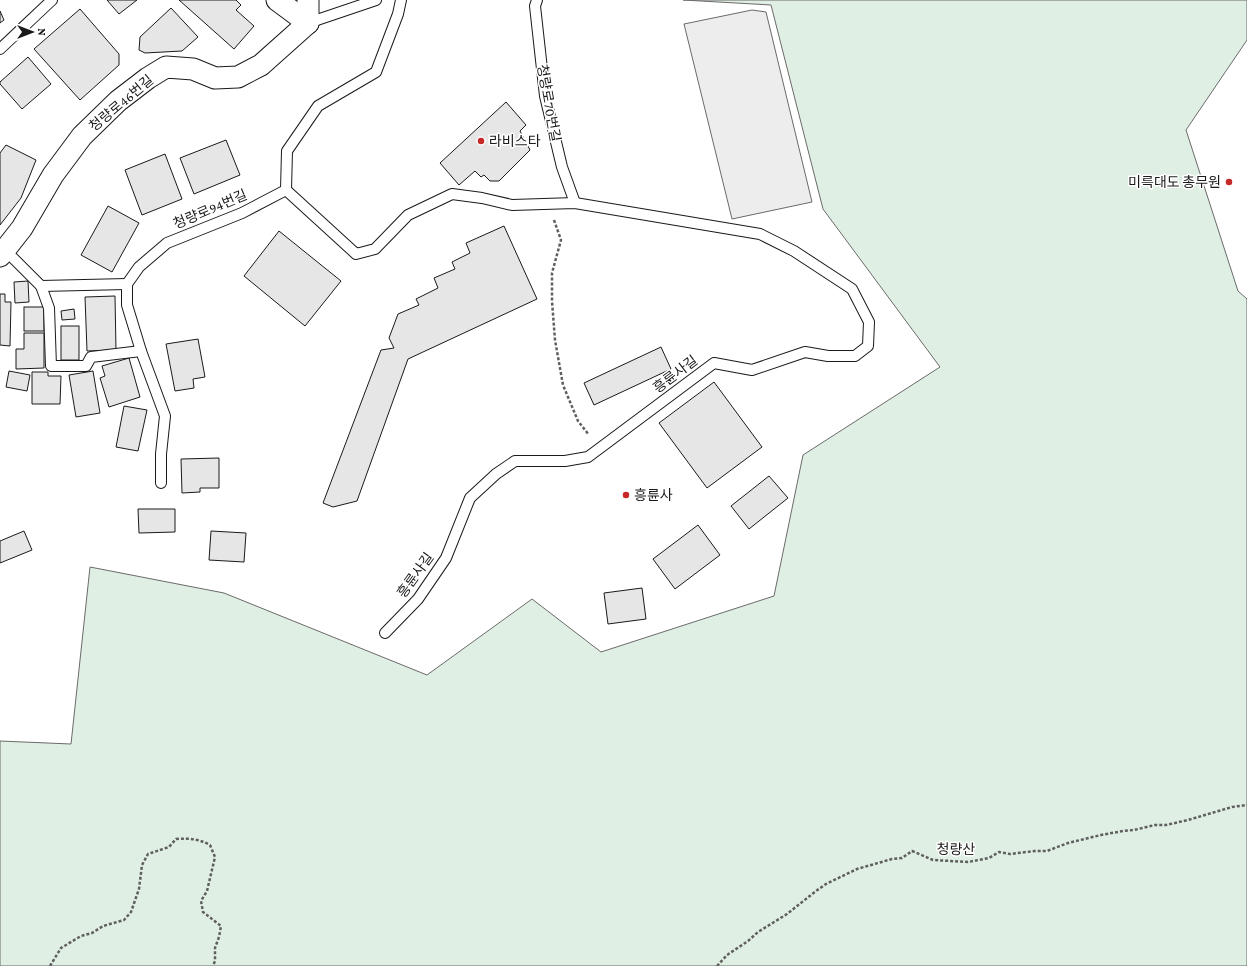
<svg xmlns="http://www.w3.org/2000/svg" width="1247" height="966" viewBox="0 0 1247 966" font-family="'Crimson Pro','Noto Sans KR',serif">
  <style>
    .green { fill: #e0efe3; stroke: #6a6a6a }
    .parking { fill: #ededed; stroke: #6a6a6a }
    .building { fill: #e6e6e6; stroke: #1a1a1a }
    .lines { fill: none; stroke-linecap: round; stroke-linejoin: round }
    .lane-casing { stroke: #1a1a1a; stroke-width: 12 }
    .street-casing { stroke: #1a1a1a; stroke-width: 23 }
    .path { stroke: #5f5f5f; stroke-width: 2.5; stroke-dasharray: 3 2; stroke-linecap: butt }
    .lane { stroke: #fff; stroke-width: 10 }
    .street { stroke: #fff; stroke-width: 21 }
    .poi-dot { fill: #c62828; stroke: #fff; stroke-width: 1.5 }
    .labels { text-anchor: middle; stroke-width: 3; stroke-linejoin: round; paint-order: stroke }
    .street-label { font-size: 14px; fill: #1a1a1a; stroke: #fff }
    .poi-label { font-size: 14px; fill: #1a1a1a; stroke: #fff; text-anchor: start }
  </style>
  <rect width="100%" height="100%" fill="#fff"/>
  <polygon class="green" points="683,0 1247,0 1247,40 1186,130 1238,291 1247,299 1247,966 0,966 0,741 71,744 90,567 224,593 427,675 532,599 601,652 774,596 803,455 940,367 823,209 771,5"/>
  <polygon class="parking" points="752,10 766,12 812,202 732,219 684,24"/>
  <g class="building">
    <polygon points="107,0 137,0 119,14"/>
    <polygon points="179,0 236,0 241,5 236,10 254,26 234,49"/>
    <polygon points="171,8 198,37 182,51 145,53 139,50 140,37"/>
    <polygon points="80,9 119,54 119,65 80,100 34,49"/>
    <polygon points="0,11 4,20 0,23"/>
    <polygon points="28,57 51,84 22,109 0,84 0,82"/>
    <polygon points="506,102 526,125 520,131 530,150 499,181 490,181 484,175 481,177 475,171 459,185 440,163"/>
    <polygon points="226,140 240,175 194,194 180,158"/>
    <polygon points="6,145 36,160 21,198 0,225 0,153"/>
    <polygon points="165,154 182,199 142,215 125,170"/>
    <polygon points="108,206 139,223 112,272 81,255"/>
    <polygon points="504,226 537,299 408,359 357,501 333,507 323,503 381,350 394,348 389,338 398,314 419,305 416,299 438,288 434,278 455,269 452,262 470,253 466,243"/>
    <polygon points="279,231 341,281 305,326 244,276"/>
    <polygon points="28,281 29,302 15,303 14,282"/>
    <polygon points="0,294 5,294 5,302 11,302 10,346 0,345"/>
    <polygon points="115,296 116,350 87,351 85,297"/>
    <rect x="24" y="307" width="20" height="24"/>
    <polygon points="74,309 75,319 62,320 61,311"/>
    <rect x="61" y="326" width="18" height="34"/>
    <polygon points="24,333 44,333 44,368 16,369 16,349 24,349"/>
    <polygon points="198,339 205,377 193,379 194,388 175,391 166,344"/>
    <polygon points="661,347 671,369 594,405 584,383"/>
    <polygon points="129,358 140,397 109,407 100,378 105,376 102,366"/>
    <polygon points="9,371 30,375 27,391 6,387"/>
    <polygon points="93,371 100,413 76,417 69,375"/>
    <polygon points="32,372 48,372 48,376 61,376 60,404 32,404"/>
    <polygon points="714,382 762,447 707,488 659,423"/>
    <polygon points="124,406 147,410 138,451 116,447"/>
    <polygon points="219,458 219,488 200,488 200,492 182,493 181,459"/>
    <polygon points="769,476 788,498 749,529 731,506"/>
    <polygon points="138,509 175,509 175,532 139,533"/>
    <polygon points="698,525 720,555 675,589 653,559"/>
    <polygon points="24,531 32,550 0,563 0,541"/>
    <polygon points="211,531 246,533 244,562 209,560"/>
    <polygon points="642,588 646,619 608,624 604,593"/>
  </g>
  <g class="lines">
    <defs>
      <g id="lane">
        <polyline points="537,0 535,6 545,96 562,167 575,203"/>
        <polyline points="308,23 376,0"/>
        <polyline points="0,49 52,0"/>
        <polyline points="286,190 356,254 375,249 408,215 452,194 482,198 512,205 575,203 760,234 794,251 852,289 869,322 868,346 855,356 828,356 805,352 752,370 714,363 588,457 565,461 515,461 496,474 470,498 446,558 418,599 385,633"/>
        <polyline points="286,190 287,151 318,106 376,72 398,14 401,0"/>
        <polyline points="5,250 41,286 127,284"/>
        <polyline points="41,286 49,308 51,366 86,366 91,357 141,351"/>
        <polyline points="161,483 161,454 165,416 141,351 127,305 127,284 139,267 167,243 242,213 286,190"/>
      </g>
      <g id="street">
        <polyline points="277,0 308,23"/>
        <polyline points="308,23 308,0"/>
        <polyline points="0,256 22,228 53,175 82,136 118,101 148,78 166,67 193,69 215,78 238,77 261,65 308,23"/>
      </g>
    </defs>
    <use href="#lane" class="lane-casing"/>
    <use href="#street" class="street-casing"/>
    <g class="path">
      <polyline points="554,220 561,240 552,273 552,301 555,340 563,385 578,421 589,435"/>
      <path d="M50 966 61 948 81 936 92 933 103 926 124 920 131 912 139 889 142 865 148 854 169 847 176 839C189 838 199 839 210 845L215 857 207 891 201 901 203 912 221 926 219 937 215 948V961L213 966"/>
      <polyline points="717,966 727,955 748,941 758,932 787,914 816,891 826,884 857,869 892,859 902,858 912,851 933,860 968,862 989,858 999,852 1010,854 1035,851 1047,851 1068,843 1101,835 1123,831 1134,830 1155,825 1166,825 1188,820 1232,807 1247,805"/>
    </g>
    <use href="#lane" class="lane"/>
    <use href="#street" class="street"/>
  </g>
  <g class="poi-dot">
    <circle cx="481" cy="141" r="4"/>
    <circle cx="1229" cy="182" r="4"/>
    <circle cx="626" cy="495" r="4"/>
  </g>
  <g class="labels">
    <g class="street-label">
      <text transform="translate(121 103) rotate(-40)" y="5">청량로46번길</text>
      <text transform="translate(549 103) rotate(80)" y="5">청량로70번길</text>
      <text transform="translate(210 209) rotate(-23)" y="5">청량로94번길</text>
      <text transform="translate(675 374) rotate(-37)" y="5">흥륜사길</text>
      <text transform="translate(415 575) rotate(-54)" y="5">흥륜사길</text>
      <text transform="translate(956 849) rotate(1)" y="5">청량산</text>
    </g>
    <g class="poi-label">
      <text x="489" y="146">라비스타</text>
      <text x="1221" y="187" text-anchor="end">미륵대도 총무원</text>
      <text x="634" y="500">흥륜사</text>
    </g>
  </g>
  <g transform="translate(32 32) rotate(90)" stroke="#ffffff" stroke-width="3" paint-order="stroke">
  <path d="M0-3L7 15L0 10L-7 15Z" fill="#1a1a1a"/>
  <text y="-6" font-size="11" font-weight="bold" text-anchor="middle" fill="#1a1a1a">N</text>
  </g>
</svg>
